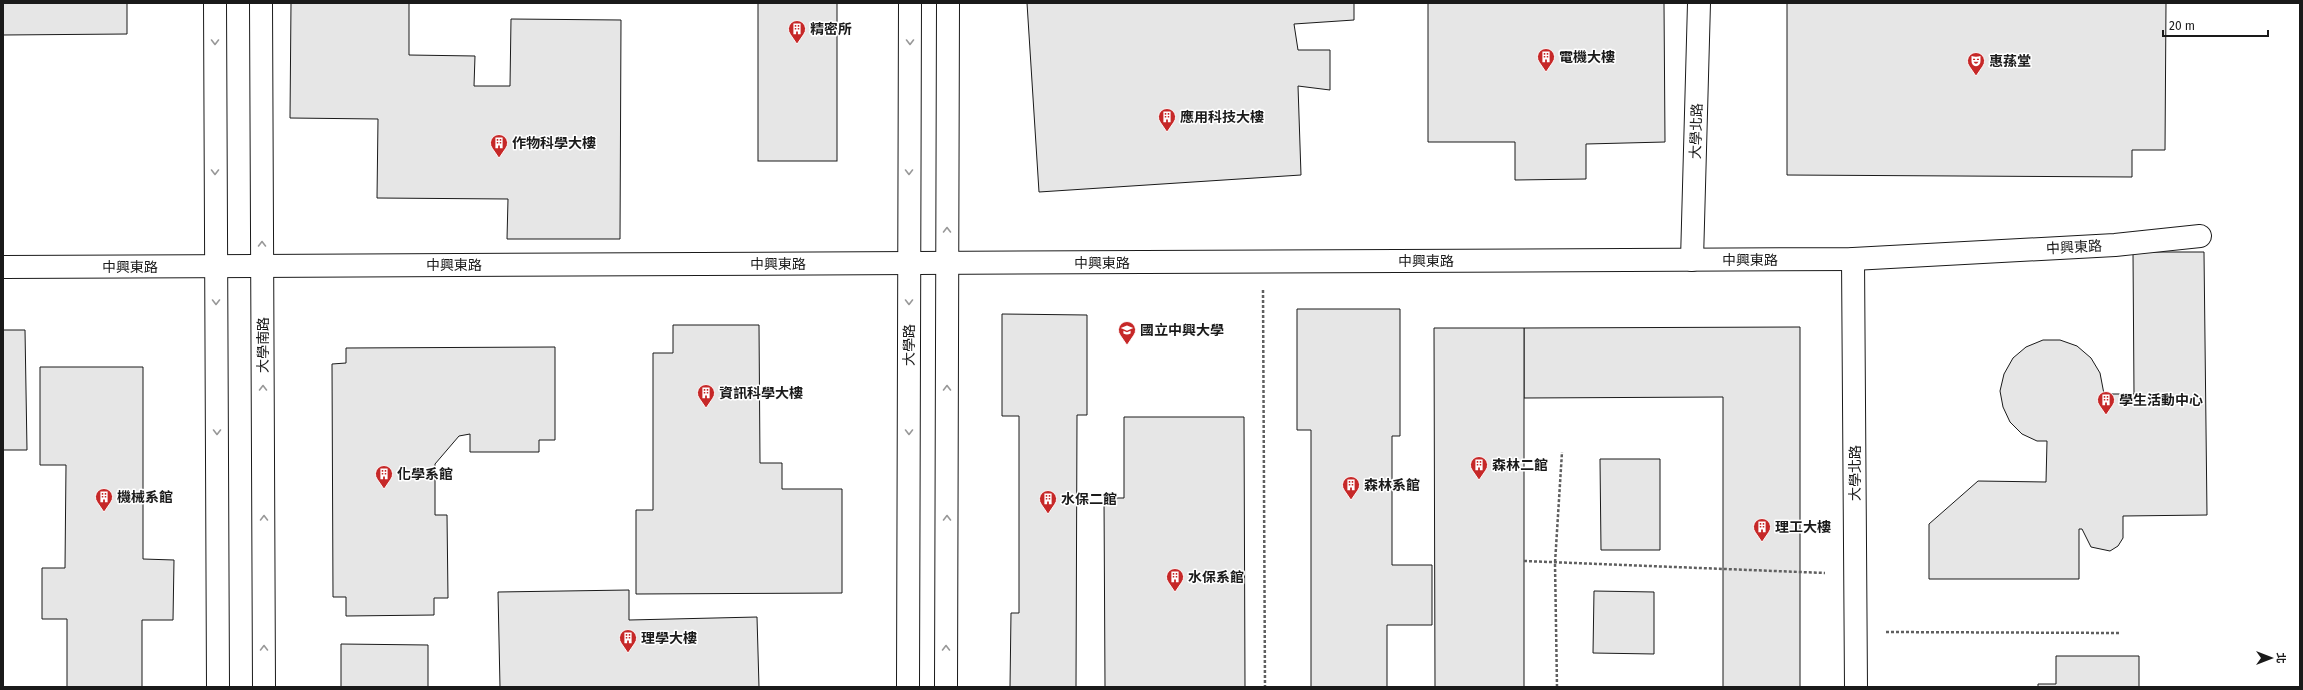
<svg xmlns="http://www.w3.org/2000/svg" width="2303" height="690" viewBox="0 0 2303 690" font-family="'Fira Sans','Noto Sans TC',sans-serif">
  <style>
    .building { fill: #e6e6e6; stroke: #1a1a1a }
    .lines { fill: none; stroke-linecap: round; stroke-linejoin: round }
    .minor-casing { stroke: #1a1a1a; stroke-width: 24 }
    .path { stroke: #5f5f5f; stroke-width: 2.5; stroke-dasharray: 3 2; stroke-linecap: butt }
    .minor { stroke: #fff; stroke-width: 22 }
    .oneway { stroke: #989898 }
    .labels { text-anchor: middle; stroke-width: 3; stroke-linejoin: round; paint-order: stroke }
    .poi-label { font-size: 14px; font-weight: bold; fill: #1a1a1a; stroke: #fff; text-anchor: start }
    .street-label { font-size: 14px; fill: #1a1a1a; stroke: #fff }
  </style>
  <rect width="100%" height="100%" fill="#fff"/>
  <g class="building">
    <polygon points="3,3 127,3 127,34 3,35"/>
    <polygon points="291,3 409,3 409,55 475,56 474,86 510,86 511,19 621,20 620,239 507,239 508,199 377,198 378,119 290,118"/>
    <rect x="758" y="3" width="79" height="158"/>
    <polygon points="1027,3 1354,3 1354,20 1294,24 1298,50 1330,50 1330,90 1298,86 1301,175 1039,192"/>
    <polygon points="1428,3 1664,3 1665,142 1586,144 1586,179 1515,180 1515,142 1428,142"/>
    <polygon points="1787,3 2166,3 2165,150 2132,150 2132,177 1787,175"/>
    <polygon points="2133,252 2204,252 2207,515 2123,516 2123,538 2118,546 2110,551 2091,547 2082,529 2079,529 2079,579 1929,579 1929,524 1978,481 2046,482 2047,441 2037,441 2022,434 2010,422 2003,407 2000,391 2004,374 2013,358 2026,347 2043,340 2060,340 2077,346 2091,358 2100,373 2104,394 2134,394"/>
    <polygon points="1297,309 1400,309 1400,436 1392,436 1392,565 1432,565 1432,625 1387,625 1387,687 1311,687 1311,430 1297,430"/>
    <polygon points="1002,314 1087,315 1087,415 1077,415 1076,687 1010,687 1011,613 1019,613 1019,416 1002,416"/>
    <polygon points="673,325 759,325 760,463 782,463 782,489 842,489 842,593 636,594 636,510 653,510 653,353 673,353"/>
    <polygon points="1800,327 1800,687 1723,687 1723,397 1524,398 1524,328"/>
    <polygon points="1434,328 1524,328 1524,687 1435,687"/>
    <polygon points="3,330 25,330 27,450 3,450"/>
    <polygon points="555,347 555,440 539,440 539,452 470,452 470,434 459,436 435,464 435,515 447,515 448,598 434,598 434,615 346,616 346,597 333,597 332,364 346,363 346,348"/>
    <polygon points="40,367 143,367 143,559 174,560 173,620 142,620 142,687 67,687 67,619 42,619 42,568 65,568 66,465 40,465"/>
    <polygon points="1124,417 1244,417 1245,687 1105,687 1104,498 1124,498"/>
    <polygon points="1600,459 1660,459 1660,550 1601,550"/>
    <polygon points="629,590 629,620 757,617 759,687 500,687 498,592"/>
    <polygon points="1594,591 1654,592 1654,654 1593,653"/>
    <polygon points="341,644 428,645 428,687 341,687"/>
    <polygon points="2056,656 2139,656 2139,687 2038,687 2038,684 2056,684"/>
  </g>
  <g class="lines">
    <defs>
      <g id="minor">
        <polyline points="215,3 218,687"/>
        <polyline points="261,3 264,687"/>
        <polyline points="1853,259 1856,687"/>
        <polyline points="1692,260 1699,3"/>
        <polyline points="3,267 1853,259 2115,245 2200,236"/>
        <polyline points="908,687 910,3"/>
        <polyline points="946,687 948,3"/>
      </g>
    </defs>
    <use href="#minor" class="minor-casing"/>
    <g class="path">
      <polyline points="1263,290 1265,687"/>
      <polyline points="1524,561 1825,573"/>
      <polyline points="1886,632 2120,633"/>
      <polyline points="1557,687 1555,563 1562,452"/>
    </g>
    <use href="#minor" class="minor"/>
  </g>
  <defs><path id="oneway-chevron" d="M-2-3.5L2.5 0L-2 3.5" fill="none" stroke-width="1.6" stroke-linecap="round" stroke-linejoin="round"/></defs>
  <g class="oneway">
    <use href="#oneway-chevron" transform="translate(215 42) rotate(90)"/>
    <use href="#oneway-chevron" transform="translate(910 42) rotate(90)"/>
    <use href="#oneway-chevron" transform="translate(215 172) rotate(90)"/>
    <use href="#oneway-chevron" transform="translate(909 172) rotate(90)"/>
    <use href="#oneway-chevron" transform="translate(947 230) rotate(-90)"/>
    <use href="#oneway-chevron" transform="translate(262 244) rotate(-90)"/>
    <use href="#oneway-chevron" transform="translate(216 302) rotate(90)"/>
    <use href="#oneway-chevron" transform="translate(909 302) rotate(90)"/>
    <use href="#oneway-chevron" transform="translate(263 388) rotate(-90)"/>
    <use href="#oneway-chevron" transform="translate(947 388) rotate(-90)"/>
    <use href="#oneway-chevron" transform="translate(217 432) rotate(90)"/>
    <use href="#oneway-chevron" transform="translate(909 432) rotate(90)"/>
    <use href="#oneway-chevron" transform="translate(264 518) rotate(-90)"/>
    <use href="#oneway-chevron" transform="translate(947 518) rotate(-90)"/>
    <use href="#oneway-chevron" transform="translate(264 648) rotate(-90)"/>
    <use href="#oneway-chevron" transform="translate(946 648) rotate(-90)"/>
  </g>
  <defs>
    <symbol id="building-pin" viewBox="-11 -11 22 30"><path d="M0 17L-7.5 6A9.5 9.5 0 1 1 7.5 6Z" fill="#c62828" stroke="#fff"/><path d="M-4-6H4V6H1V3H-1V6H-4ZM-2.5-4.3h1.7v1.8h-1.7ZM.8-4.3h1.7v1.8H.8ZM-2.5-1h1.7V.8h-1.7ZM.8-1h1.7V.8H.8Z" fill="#fff"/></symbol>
    <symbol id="theatre-pin" viewBox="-11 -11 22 30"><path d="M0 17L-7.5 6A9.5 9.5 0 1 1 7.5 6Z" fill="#c62828" stroke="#fff"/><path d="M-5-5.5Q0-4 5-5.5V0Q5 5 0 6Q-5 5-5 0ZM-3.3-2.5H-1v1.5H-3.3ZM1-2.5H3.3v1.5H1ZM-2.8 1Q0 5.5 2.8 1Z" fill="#fff"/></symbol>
    <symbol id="university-pin" viewBox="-11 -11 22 30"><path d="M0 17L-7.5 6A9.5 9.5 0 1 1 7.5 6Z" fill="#c62828" stroke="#fff"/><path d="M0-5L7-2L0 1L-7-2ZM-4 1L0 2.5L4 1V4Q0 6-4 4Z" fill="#fff"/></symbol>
  </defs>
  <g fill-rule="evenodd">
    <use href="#building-pin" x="787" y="19" width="20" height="27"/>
    <use href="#building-pin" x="1536" y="47" width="20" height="27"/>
    <use href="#theatre-pin" x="1966" y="51" width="20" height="27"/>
    <use href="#building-pin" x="1157" y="107" width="20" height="27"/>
    <use href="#building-pin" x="489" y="133" width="20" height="27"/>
    <use href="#university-pin" x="1117" y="320" width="20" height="27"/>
    <use href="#building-pin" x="696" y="383" width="20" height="27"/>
    <use href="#building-pin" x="2096" y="390" width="20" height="27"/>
    <use href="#building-pin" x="1469" y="455" width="20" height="27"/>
    <use href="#building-pin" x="374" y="464" width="20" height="27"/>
    <use href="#building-pin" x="1341" y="475" width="20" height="27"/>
    <use href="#building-pin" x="94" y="487" width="20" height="27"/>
    <use href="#building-pin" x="1038" y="489" width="20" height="27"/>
    <use href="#building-pin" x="1752" y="517" width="20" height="27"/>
    <use href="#building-pin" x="1165" y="567" width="20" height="27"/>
    <use href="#building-pin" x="618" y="628" width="20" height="27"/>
  </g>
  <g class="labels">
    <g class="poi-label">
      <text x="810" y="34">精密所</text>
      <text x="1559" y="62">電機大樓</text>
      <text x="1989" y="66">惠蓀堂</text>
      <text x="1180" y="122">應用科技大樓</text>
      <text x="512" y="148">作物科學大樓</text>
      <text x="1140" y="335">國立中興大學</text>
      <text x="719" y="398">資訊科學大樓</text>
      <text x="2119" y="405">學生活動中心</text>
      <text x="1492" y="470">森林二館</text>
      <text x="397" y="479">化學系館</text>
      <text x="1364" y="490">森林系館</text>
      <text x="117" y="502">機械系館</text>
      <text x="1061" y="504">水保二館</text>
      <text x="1775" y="532">理工大樓</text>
      <text x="1188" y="582">水保系館</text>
      <text x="641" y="643">理學大樓</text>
    </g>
    <g class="street-label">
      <text transform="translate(1696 131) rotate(-88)" y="5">大學北路</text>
      <text transform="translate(2074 247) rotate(-3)" y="5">中興東路</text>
      <text x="1750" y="265">中興東路</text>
      <text x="1426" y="266">中興東路</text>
      <text x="1102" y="268">中興東路</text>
      <text x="778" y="269">中興東路</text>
      <text x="454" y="270">中興東路</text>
      <text x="130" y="272">中興東路</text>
      <text transform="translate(263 345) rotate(-90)" y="5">大學南路</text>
      <text transform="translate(909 345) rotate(-90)" y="5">大學路</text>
      <text transform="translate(1855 473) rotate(-90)" y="5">大學北路</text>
    </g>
  </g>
  <rect width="2303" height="690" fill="none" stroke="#1a1a1a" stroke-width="8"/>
  <g transform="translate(2271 658) rotate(90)" stroke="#ffffff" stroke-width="3" paint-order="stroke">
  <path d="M0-3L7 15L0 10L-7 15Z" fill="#1a1a1a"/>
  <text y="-6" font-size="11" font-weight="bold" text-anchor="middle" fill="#1a1a1a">北</text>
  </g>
  <path d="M2163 30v6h105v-6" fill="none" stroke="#1a1a1a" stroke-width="2"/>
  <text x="2169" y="30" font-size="12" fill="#1a1a1a" stroke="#ffffff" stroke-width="3" paint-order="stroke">20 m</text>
</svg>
